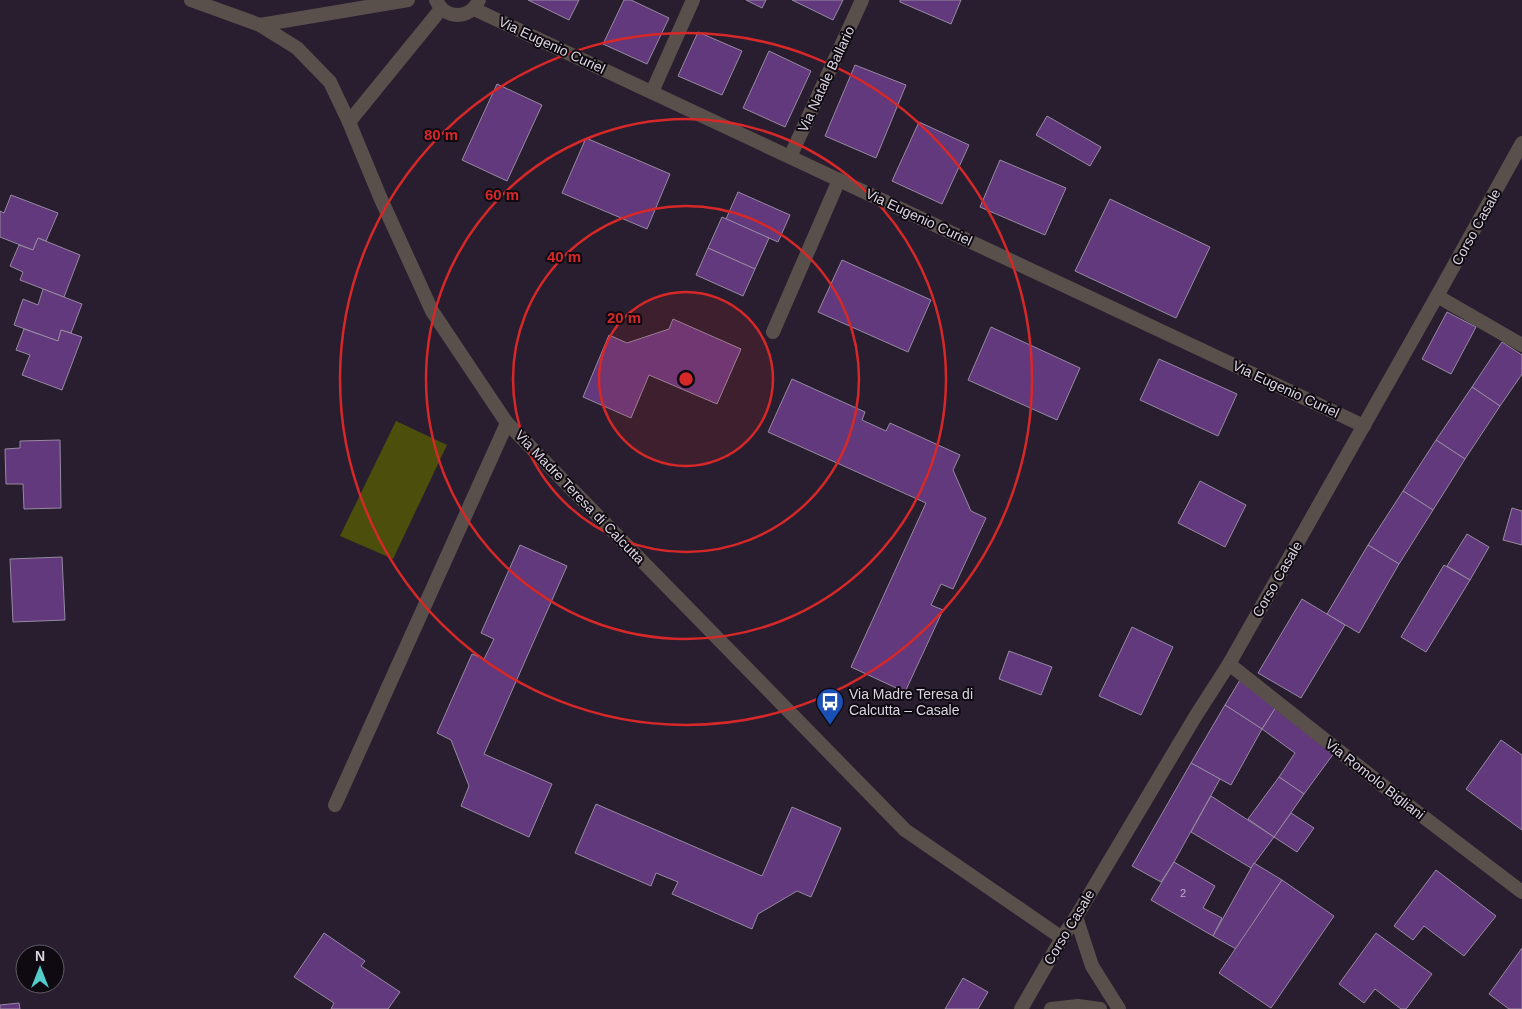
<svg xmlns="http://www.w3.org/2000/svg" width="1522" height="1009" viewBox="0 0 1522 1009" font-family="Helvetica,sans-serif">
  <style>
    .green { fill: #4b4f0b }
    .building { fill: #62397d; stroke: #968aa0 }
    .lines { fill: none; stroke-linecap: round; stroke-linejoin: round }
    .minor { stroke: #5a504b; stroke-width: 14 }
    .tertiary { stroke: #5a504b; stroke-width: 14 }
    .ring { fill: none; stroke: #d62828; stroke-width: 2.5 }
    .labels { text-anchor: middle; stroke-width: 4; stroke-linejoin: round; paint-order: stroke }
    .number-label { font-size: 11px; fill: #beaec8 }
    .street-label { font-size: 14px; fill: #dcd5e1; stroke: #0f0a12 }
    .poi-label { font-size: 14px; fill: #dcd5e1; stroke: #0f0a12; text-anchor: start }
    .centre { fill: #d62828; stroke: #0f0a12; stroke-width: 2.5 }
    .ring-label { font-size: 15px; text-anchor: middle; font-weight: bold; fill: #d62828; stroke: #0f0a12; stroke-width: 4; stroke-linejoin: round; paint-order: stroke }
  </style>
  <rect width="100%" height="100%" fill="#281e2f"/>
  <polygon class="green" points="396,421 447,445 393,559 340,536"/>
  <g class="building">
    <polygon points="528,0 579,0 569,20"/>
    <polygon points="624,0 631,0 669,18 647,64 603,44"/>
    <polygon points="746,0 766,0 762,8"/>
    <polygon points="792,0 843,0 833,20"/>
    <polygon points="900,0 961,0 951,24 900,2"/>
    <polygon points="698,32 742,51 722,95 678,76"/>
    <polygon points="769,51 811,71 785,127 743,108"/>
    <polygon points="855,65 906,85 876,158 825,136"/>
    <polygon points="497,84 542,105 507,181 462,160"/>
    <polygon points="1047,116 1101,147 1090,166 1036,135"/>
    <polygon points="919,122 969,145 942,204 892,181"/>
    <polygon points="586,138 670,174 647,229 562,193"/>
    <polygon points="1000,160 1066,188 1045,235 980,207"/>
    <polygon points="738,192 790,215 778,242 726,219"/>
    <polygon points="11,195 58,213 46,241 38,238 33,250 0,237 0,211 4,213"/>
    <polygon points="1110,199 1210,247 1176,318 1075,271"/>
    <polygon points="722,217 769,238 755,269 708,248"/>
    <polygon points="38,238 80,255 64,297 20,280 23,272 10,266 19,245 33,250"/>
    <polygon points="708,248 755,269 743,296 696,275"/>
    <polygon points="842,260 931,300 908,352 818,312"/>
    <polygon points="43,289 82,304 71,333 61,330 58,341 14,325 23,299 38,305"/>
    <polygon points="1447,312 1476,327 1451,374 1422,359"/>
    <polygon points="673,319 741,349 717,404 649,375 631,418 583,397 609,335 627,343 669,329"/>
    <polygon points="991,327 1080,368 1057,420 968,380"/>
    <polygon points="24,329 58,341 61,330 82,337 62,390 22,375 30,355 16,350"/>
    <polygon points="1502,342 1522,355 1522,374 1500,406 1472,387"/>
    <polygon points="1159,359 1237,394 1218,436 1140,400"/>
    <polygon points="792,379 865,412 862,420 886,431 890,423 960,455 953,470 971,511 986,518 953,589 941,584 931,605 943,610 905,692 851,667 926,503 768,432"/>
    <polygon points="1472,387 1500,406 1465,459 1436,440"/>
    <polygon points="60,440 61,508 24,509 23,484 6,484 5,449 20,448 20,441"/>
    <polygon points="1436,440 1465,459 1433,510 1403,491"/>
    <polygon points="1200,481 1246,505 1225,547 1178,523"/>
    <polygon points="1403,491 1433,510 1399,564 1368,545"/>
    <polygon points="1512,508 1522,511 1522,545 1503,540"/>
    <polygon points="1467,534 1489,547 1470,580 1447,566"/>
    <polygon points="520,545 567,566 484,754 552,784 529,837 461,806 469,786 451,740 437,733 472,654 484,659 494,639 481,633"/>
    <polygon points="1368,545 1399,564 1359,633 1327,614"/>
    <polygon points="62,557 65,620 13,622 10,559"/>
    <polygon points="1444,565 1470,580 1426,652 1401,637"/>
    <polygon points="1302,599 1345,625 1301,698 1258,673"/>
    <polygon points="1132,627 1173,647 1141,715 1099,696"/>
    <polygon points="1009,651 1052,667 1041,695 999,679"/>
    <polygon points="1240,680 1278,704 1262,729 1225,705"/>
    <polygon points="1278,704 1334,753 1304,794 1279,777 1295,753 1262,729"/>
    <polygon points="1225,705 1262,729 1231,785 1191,763"/>
    <polygon points="1501,740 1522,755 1522,830 1466,789"/>
    <polygon points="1191,763 1220,779 1174,862 1161,882 1132,866"/>
    <polygon points="1279,777 1304,794 1274,837 1248,819"/>
    <polygon points="1211,796 1274,837 1251,868 1191,832"/>
    <polygon points="596,804 762,876 792,807 841,828 811,897 797,891 758,914 752,929 672,894 678,882 656,873 651,886 575,853"/>
    <polygon points="1291,813 1314,828 1297,852 1274,837"/>
    <polygon points="1174,862 1215,886 1203,908 1222,918 1213,936 1151,900"/>
    <polygon points="1254,863 1282,880 1236,949 1213,936"/>
    <polygon points="1436,870 1496,916 1464,956 1424,926 1413,940 1394,926"/>
    <polygon points="1282,880 1334,916 1271,1008 1219,973"/>
    <polygon points="324,933 365,961 361,966 400,992 388,1009 331,1009 334,1003 294,977"/>
    <polygon points="1376,933 1432,974 1406,1009 1401,1009 1375,989 1364,1003 1339,984"/>
    <polygon points="1522,948 1522,1009 1509,1009 1489,994"/>
    <polygon points="963,978 988,992 978,1009 945,1009"/>
    <polygon points="19,1003 20,1009 0,1009 0,1005"/>
  </g>
  <g class="lines">
    <g class="minor">
      <polyline points="191,0 260,25 297,48 330,82 349,122 380,197 432,311 507,423 905,830 1062,938"/>
      <path d="M436 0C445 20 470 20 479 0"/>
      <polyline points="474,9 1364,426"/>
      <polyline points="260,25 408,0"/>
      <polyline points="652,92 693,0"/>
      <polyline points="349,122 441,9"/>
      <polyline points="790,157 862,0"/>
      <polyline points="1437,296 1522,345"/>
      <polyline points="773,332 839,180"/>
      <polyline points="1229,664 1400,799 1522,892"/>
      <polyline points="335,805 507,423"/>
      <polyline points="1076,917 1092,966 1119,1009"/>
      <polyline points="1051,1009 1078,1006 1100,1009"/>
    </g>
    <polyline class="tertiary" points="1021,1009 1062,938 1076,917 1195,717 1229,664 1437,296 1522,143"/>
  </g>
  <circle cx="686" cy="379" r="87" fill="#d62828" fill-opacity=".12"/>
  <g class="ring">
    <circle cx="686" cy="379" r="87"/>
    <circle cx="686" cy="379" r="173"/>
    <circle cx="686" cy="379" r="260"/>
    <circle cx="686" cy="379" r="346"/>
  </g>
  <defs>
    <symbol id="bus-pin" viewBox="-11 -11 22 30"><path d="M0 17L-7.5 6A9.5 9.5 0 1 1 7.5 6Z" fill="#1a4fb4" stroke="#0f0a12"/><path d="M-5-6H5V4H4V6H2V4H-2V6H-4V4H-5ZM-3.5-4V0h7V-4ZM-3.5 1.2v1.5H-2V1.2ZM2 1.2v1.5H3.5V1.2Z" fill="#fff"/></symbol>
  </defs>
  <g fill-rule="evenodd">
    <use href="#bus-pin" x="814" y="686" width="32" height="43"/>
  </g>
  <g class="labels">
    <g class="number-label">
      <text x="1183" y="897">2</text>
    </g>
    <g class="street-label">
      <text transform="translate(552 45) rotate(25)" y="5">Via Eugenio Curiel</text>
      <text transform="translate(826 79) rotate(-65)" y="5">Via Natale Ballario</text>
      <text transform="translate(919 217) rotate(25)" y="5">Via Eugenio Curiel</text>
      <text transform="translate(1476 227) rotate(-61)" y="5">Corso Casale</text>
      <text transform="translate(1286 389) rotate(25)" y="5">Via Eugenio Curiel</text>
      <text transform="translate(580 497) rotate(46)" y="5">Via Madre Teresa di Calcutta</text>
      <text transform="translate(1277 579) rotate(-60)" y="5">Corso Casale</text>
      <text transform="translate(1375 779) rotate(38)" y="5">Via Romolo Bigliani</text>
      <text transform="translate(1069 927) rotate(-59)" y="5">Corso Casale</text>
    </g>
    <g class="poi-label">
      <text x="849" y="699">Via Madre Teresa di<tspan x="849" dy="16">Calcutta – Casale</tspan></text>
    </g>
  </g>
  <circle cx="686" cy="379" r="8" class="centre"/>
  <g class="ring-label">
    <text x="441" y="140">80 m</text>
    <text x="502" y="200">60 m</text>
    <text x="564" y="262">40 m</text>
    <text x="624" y="323">20 m</text>
  </g>
  <g transform="translate(40 969)"><circle r="24" fill="#0f0a12" stroke="#615b65"/>
  <path d="M0-4L9 19L0 12L-9 19Z" fill="#53cdca"/>
  <text y="-8" font-size="14" font-weight="bold" text-anchor="middle" fill="#dcd5e1">N</text>
  </g>
</svg>
